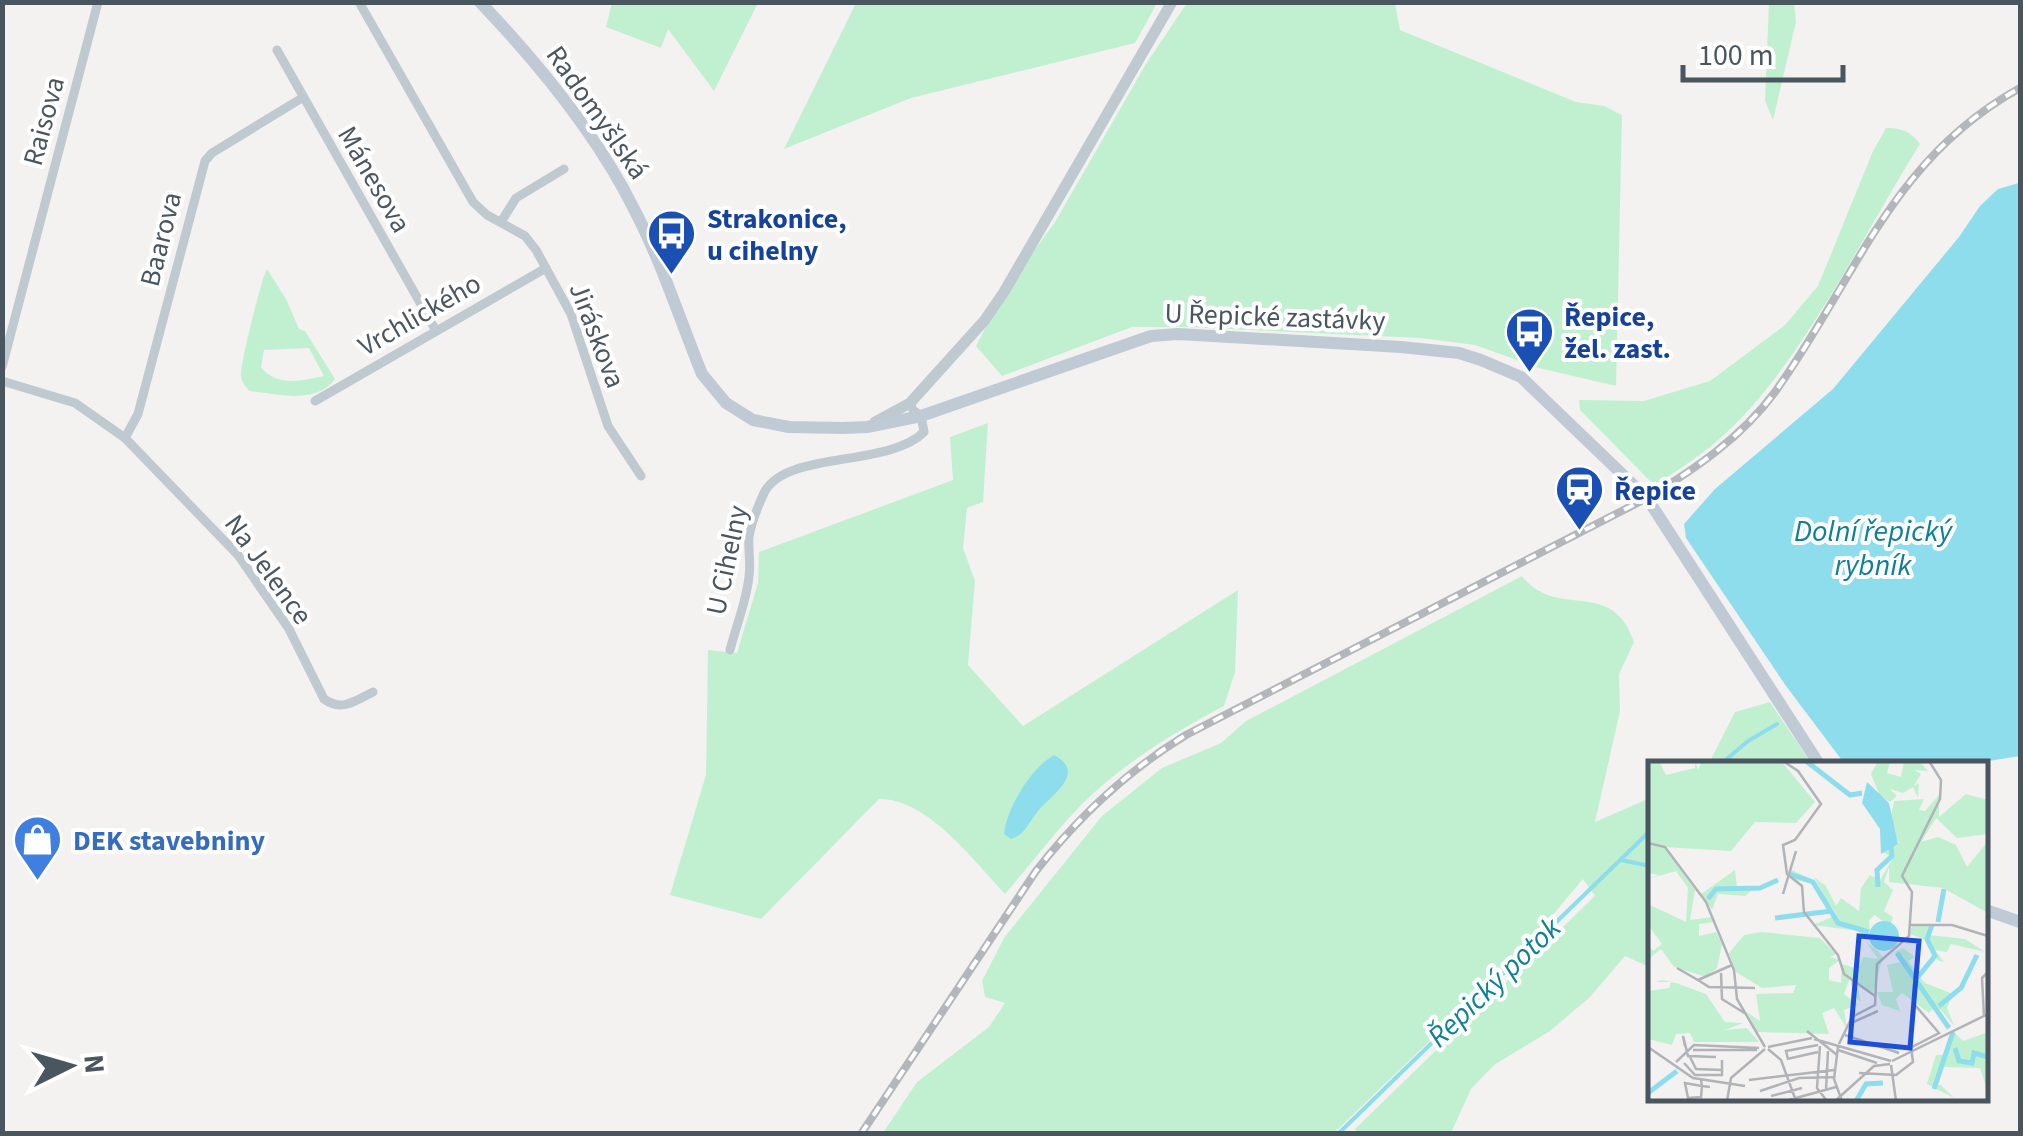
<svg xmlns="http://www.w3.org/2000/svg" width="2023" height="1136" viewBox="0 0 2023 1136" font-family="'Source Sans 3',sans-serif">
  <style>
    .green { fill: #c1f0d1; fill-rule: evenodd }
    .water { fill: #8edded }
    .lines { fill: none; stroke-linecap: round; stroke-linejoin: round }
    .stream { stroke: #8edded; stroke-width: 4 }
    .minor { stroke: #bfc9d0; stroke-width: 9 }
    .tertiary { stroke: #bfc9d0; stroke-width: 11 }
    .secondary { stroke: #bfcad5; stroke-width: 12 }
    .rail-casing { stroke: #b3b7bc; stroke-width: 8 }
    .rail { stroke: #fff; stroke-width: 4; stroke-dasharray: 11; stroke-linecap: butt }
    .labels { text-anchor: middle; stroke-width: 8; stroke-linejoin: round; paint-order: stroke }
    .street-label { font-size: 28px; fill: #49555f; stroke: #fff }
    .transit-label { font-size: 28px; font-weight: bold; fill: #164399; stroke: #fff; text-anchor: start }
    .shop-label { font-size: 28px; font-weight: bold; fill: #366cbe; stroke: #fff; text-anchor: start }
    .water-label { font-size: 30px; font-style: italic; fill: #0d8097; stroke: #fff }
    .inset-river { fill: none; stroke: #8edded; stroke-width: 5 }
    .inset-road { fill: none; stroke: #b0b3b7; stroke-width: 2.5 }
    .view { fill: #1d4ed8; fill-opacity: 0.15; stroke: #1d4ed8; stroke-width: 5 }
    .inset-edge { fill: none; stroke: #49555f; stroke-width: 5 }
  </style>
  <rect width="100%" height="100%" fill="#f4f1f1"/>
  <g class="green">
    <polygon points="1769,2 1794,3 1796,22 1773,120 1765,101"/>
    <polygon points="612,3 612,2 758,3 714,91 668,29 661,48 606,27"/>
    <polygon points="856,3 856,2 1157,3 1135,43 911,98 784,149"/>
    <polygon points="1187,3 1395,3 1400,30 1576,102 1604,106 1622,115 1616,386 1539,368 1475,345 1420,338 1186,327 1132,327 1002,376 976,346 1004,292 1055,222 1146,64"/>
    <path d="M1886 128C1900 127 1912 132 1920 144 1862 236 1798 372 1717 441 1698 458 1675 471 1655 486L1580 410 1579 400 1644 401 1710 381 1785 325 1818 286 1873 151Z"/>
    <path d="M267 269 286 299 299 329 305 331 335 379C316 405 277 394 249 391 246 386 242 383 241 377 239 367 262 277 267 269ZM309 348 324 376C302 381 276 387 261 367L264 350Z"/>
    <path d="M988 423 983 502 967 508 963 548 975 581 968 665 1023 726 1238 590 1235 672 1224 706C1173 733 1124 763 1082 804 1055 832 1031 864 1005 894 974 861 927 798 879 799L761 919 670 895 706 775 708 650 737 653 758 583 759 552 953 480 950 437Z"/>
    <path d="M1522 576C1557 621 1612 576 1634 642L1619 674 1620 711 1595 822 1650 798V993L1647 966 1625 956 1590 997 1550 1031 1494 1065 1471 1089 1451 1133H1357L1355 1129 1595 896 1583 879 1518 956 1334 1133H883L917 1082 989 1027 1005 1003 985 997 982 981 1004 938 1102 816 1162 768 1221 743 1246 721Z"/>
    <polygon points="1770,702 1811,763 1709,763 1735,712"/>
  </g>
  <g class="water">
    <polygon points="2019,183 2020,756 1970,764 1844,763 1786,686 1686,538 1684,524 1715,489 1833,389 1959,237 1980,206 1998,189"/>
    <path d="M1054 755C1088 773 1050 796 1038 811 1029 822 1025 835 1011 839L1004 834C1007 808 1030 769 1054 755Z"/>
  </g>
  <g class="lines">
    <g class="stream">
      <polyline points="1721,764 1748,741 1777,724"/>
      <polyline points="1621,860 1650,866"/>
      <polyline points="1338,1134 1650,831"/>
    </g>
    <g class="minor">
      <polyline points="359,2 473,202 487,215 525,236 536,250 571,314 608,426 641,476"/>
      <polyline points="277,50 435,329"/>
      <polyline points="501,222 516,198 564,169"/>
      <polyline points="2,367 98,2"/>
      <path d="M2 381 75 403 125 438 238 555 289 629 324 699C342 712 355 701 373 692"/>
      <polyline points="315,401 546,268"/>
      <polyline points="125,438 138,414 205,161 212,153 302,98"/>
      <path d="M730 650C736 626 747 600 749 576 751 563 748 550 749 537 751 524 758 506 764 493 785 450 888 468 924 432L921 416 913 410 910 403"/>
    </g>
    <polyline class="tertiary" points="875,422 910,403 984,321 1004,292 1172,2"/>
    <g class="secondary">
      <path d="M480 2C539 64 597 134 635 211 662 263 680 320 702 374L726 403 753 420 789 427 843 428 867 427 921 416 1151 336 1178 334 1401 347 1459 353 1481 360 1521 377 1647 498 1819 764"/>
      <polyline points="1986,910 2020,922"/>
    </g>
    <defs>
      <path id="rail" d="M861 1134 1036 871C1079 816 1127 771 1186 735L1647 498C1695 469 1741 438 1775 392 1857 278 1890 160 2020 88"/>
    </defs>
    <use href="#rail" class="rail-casing"/>
    <use href="#rail" class="rail"/>
  </g>
  <defs>
    <symbol id="bus-pin" viewBox="-11 -11 22 30"><path d="M0 17L-7.5 6A9.5 9.5 0 1 1 7.5 6Z" fill="#1a4fb4" stroke="#fff"/><path d="M-5-6H5V4H4V6H2V4H-2V6H-4V4H-5ZM-3.5-4V0h7V-4ZM-3.5 1.2v1.5H-2V1.2ZM2 1.2v1.5H3.5V1.2Z" fill="#fff"/></symbol>
    <symbol id="station-pin" viewBox="-11 -11 22 30"><path d="M0 17L-7.5 6A9.5 9.5 0 1 1 7.5 6Z" fill="#1a4fb4" stroke="#fff"/><path d="M-3-6H3Q5-6 5-4V2Q5 4 3 4L4.5 6H3L1.5 4h-3L-3 6H-4.5L-3 4Q-5 4-5 2V-4Q-5-6-3-6ZM-3.5-4v3h7v-3ZM-3.5 1v1.5H-2V1ZM2 1v1.5H3.5V1Z" fill="#fff"/></symbol>
    <symbol id="shop-pin" viewBox="-11 -11 22 30"><path d="M0 17L-7.5 6A9.5 9.5 0 1 1 7.5 6Z" fill="#3f7fe0" stroke="#fff"/><path d="M-5-2.5h2.3a2.7 3.5 0 0 1 5.4 0H5L5.5 6h-11ZM-1.5-2.5h3a1.5 2.3 0 0 0-3 0Z" fill="#fff"/></symbol>
  </defs>
  <g fill-rule="evenodd">
    <use href="#bus-pin" x="644" y="206" width="55" height="75"/>
    <use href="#bus-pin" x="1502" y="304" width="55" height="75"/>
    <use href="#station-pin" x="1552" y="462" width="55" height="75"/>
    <use href="#shop-pin" x="10" y="812" width="55" height="75"/>
  </g>
  <g class="labels">
    <g class="street-label">
      <text transform="translate(598 112) rotate(55)" y="10">Radomyšlská</text>
      <text transform="translate(43 121) rotate(-75)" y="10">Raisova</text>
      <text transform="translate(375 179) rotate(60)" y="10">Mánesova</text>
      <text transform="translate(160 239) rotate(-76)" y="10">Baarova</text>
      <text transform="translate(419 314) rotate(-30)" y="10">Vrchlického</text>
      <text transform="translate(1275 316) rotate(2)" y="10">U Řepické zastávky</text>
      <text transform="translate(598 335) rotate(69)" y="10">Jiráskova</text>
      <text transform="translate(726 560) rotate(-78)" y="10">U Cihelny</text>
      <text transform="translate(269 569) rotate(54)" y="10">Na Jelence</text>
    </g>
    <g class="transit-label">
      <text x="707" y="228">Strakonice,<tspan x="707" dy="32">u cihelny</tspan></text>
      <text x="1564" y="326">Řepice,<tspan x="1564" dy="32">žel. zast.</tspan></text>
      <text x="1614" y="500">Řepice</text>
    </g>
    <g class="shop-label">
      <text x="73" y="850">DEK stavebniny</text>
    </g>
    <g class="water-label">
      <text x="1873" y="541">Dolní řepický<tspan x="1873" dy="34">rybník</tspan></text>
      <text transform="translate(1494 982) rotate(-44)" y="10">Řepický potok</text>
    </g>
  </g>
  <g transform="translate(1648 761)">
    <rect width="340" height="340" fill="#f4f1f1"/>
    <path d="M0 0H11L18 14 47 7V0L50 9 54 0 134 1 167 41 148 62 107 61 83 90 16 86 47 129 42 159 64 156 66 161 51 163V175L68 171 74 183 69 207 58 216 26 206 13 188 3 196 0 219V183L5 190 14 183 0 164V143L38 161 40 127 28 110 0 118 11 114 0 112ZM230 0H242L239 12 253 16 256 0H269L274 3 280 10 267 9 273 13 266 25 271 22 270 37 265 26 255 32 242 28 249 35 242 41 232 35 223 13ZM318 33 340 39V73L309 77 288 57 273 81 290 76 308 84 319 106 340 80V152L295 127 241 121V106L236 121 245 129 236 150 245 156 242 166 227 154 221 159 222 178 191 159 204 169 165 164 189 154 166 123 143 118 142 108 163 118 176 134 166 116 178 125 188 145 193 137 211 150 213 127 222 114 232 119 245 97 235 91 251 82 242 60 246 40 276 38 271 49 277 50 291 34V56ZM87 109 89 127H107L97 135 70 133 64 149 53 133ZM284 163 281 174 317 178 337 191 303 183 299 191 287 189 296 201 289 199 277 179 262 173 264 165ZM114 171 172 177 188 193 182 196 192 199 181 207V219L193 222 194 203 210 208 215 196 230 198 218 181 230 190 235 196 225 232 209 222 213 241 206 236 202 217 196 233 210 244 196 249 199 268 186 247 174 252 181 273 109 271 97 250 112 260 108 233 145 232 148 224 114 227 88 211 81 192 96 174ZM255 187 267 196 260 200 277 222 305 233 299 247 306 265 293 249 287 246 281 252 254 232 248 238 252 250 234 244 229 231H245L239 204 252 201 247 191ZM14 219 28 222 58 233 77 261 95 262 77 269 99 267 111 281H46L42 272 28 273 24 284 0 278V230L21 227 23 221H8ZM306 271 315 280 340 271 339 329 332 307 296 306 288 324H293L306 337 279 323 288 294H299Z" fill="#c1f0d1"/>
    <path d="M219 21 241 42 250 83 233 93 232 68 214 42ZM221 175a15 15 0 1 1 30 0a15 15 0 1 1-30 0Z" fill="#8edded"/>
    <path class="inset-river" d="M158 0 202 34 214 32M142 113 165 121 190 162 221 171M230 126 229 109 244 95 243 86M60 138 68 128 112 127 130 119M127 157 184 150M290 161 296 128M249 192 301 267M269 217 287 195 279 178 284 164M291 245 313 227 329 194M307 287 311 300 324 302 326 292 340 296M286 328 305 271M0 332 29 310M208 340 218 323 235 322"/>
    <path class="inset-road" d="M135 0 150 10 173 43 147 79 135 84 139 113 154 125 156 151 190 194 196 213 227 235M0 82 17 86 58 141 86 209 89 238 117 286M135 133 148 90M262 164H304L340 175M29 207 50 219 84 204M73 212 74 238 98 253M50 219 61 226 107 227M336 255 334 217 340 211M201 263 230 250M159 270 189 294M197 274 251 292M166 278 243 300M191 283 204 256 227 244 229 203 261 175 264 131 254 115 292 38 293 19 281 0M37 285 35 275 40 295 68 296M172 285 169 327 179 340M0 286 45 317 97 325M120 286 164 277M190 286 186 318 194 340M264 286 291 272 267 244M120 288 133 299 148 340M45 289H109M190 289 229 302M42 296 48 308 74 309M139 298 170 291M140 298 138 290 170 284M244 300 340 253M28 301 46 284 111 287M36 302 47 314H74V299M243 304 248 340M211 312 248 314 265 301 263 286M53 319 54 325 53 336 40 337 37 322 48 324 54 325 62 326M101 319 186 309M178 329 180 290M112 330 151 317 186 316M123 335 154 327M79 340 83 317 117 288M137 340 188 326M187 340 226 305 242 303"/>
    <path class="view" d="M211 175 271 180 262 287 202 281Z"/>
    <rect width="340" height="340" class="inset-edge"/>
  </g>
  <rect width="2023" height="1136" fill="none" stroke="#49555f" stroke-width="10"/>
  <g transform="translate(70 1066) rotate(85)" stroke="#ffffff" stroke-width="8" paint-order="stroke">
  <path d="M0-8L18 38L0 25L-18 38Z" fill="#49555f"/>
  <text y="-15" font-size="28" font-weight="bold" text-anchor="middle" fill="#49555f">N</text>
  </g>
  <path d="M1683 65v15h160v-15" fill="none" stroke="#49555f" stroke-width="5"/>
  <text x="1698" y="65" font-size="30" fill="#49555f" stroke="#ffffff" stroke-width="8" paint-order="stroke">100 m</text>
</svg>
